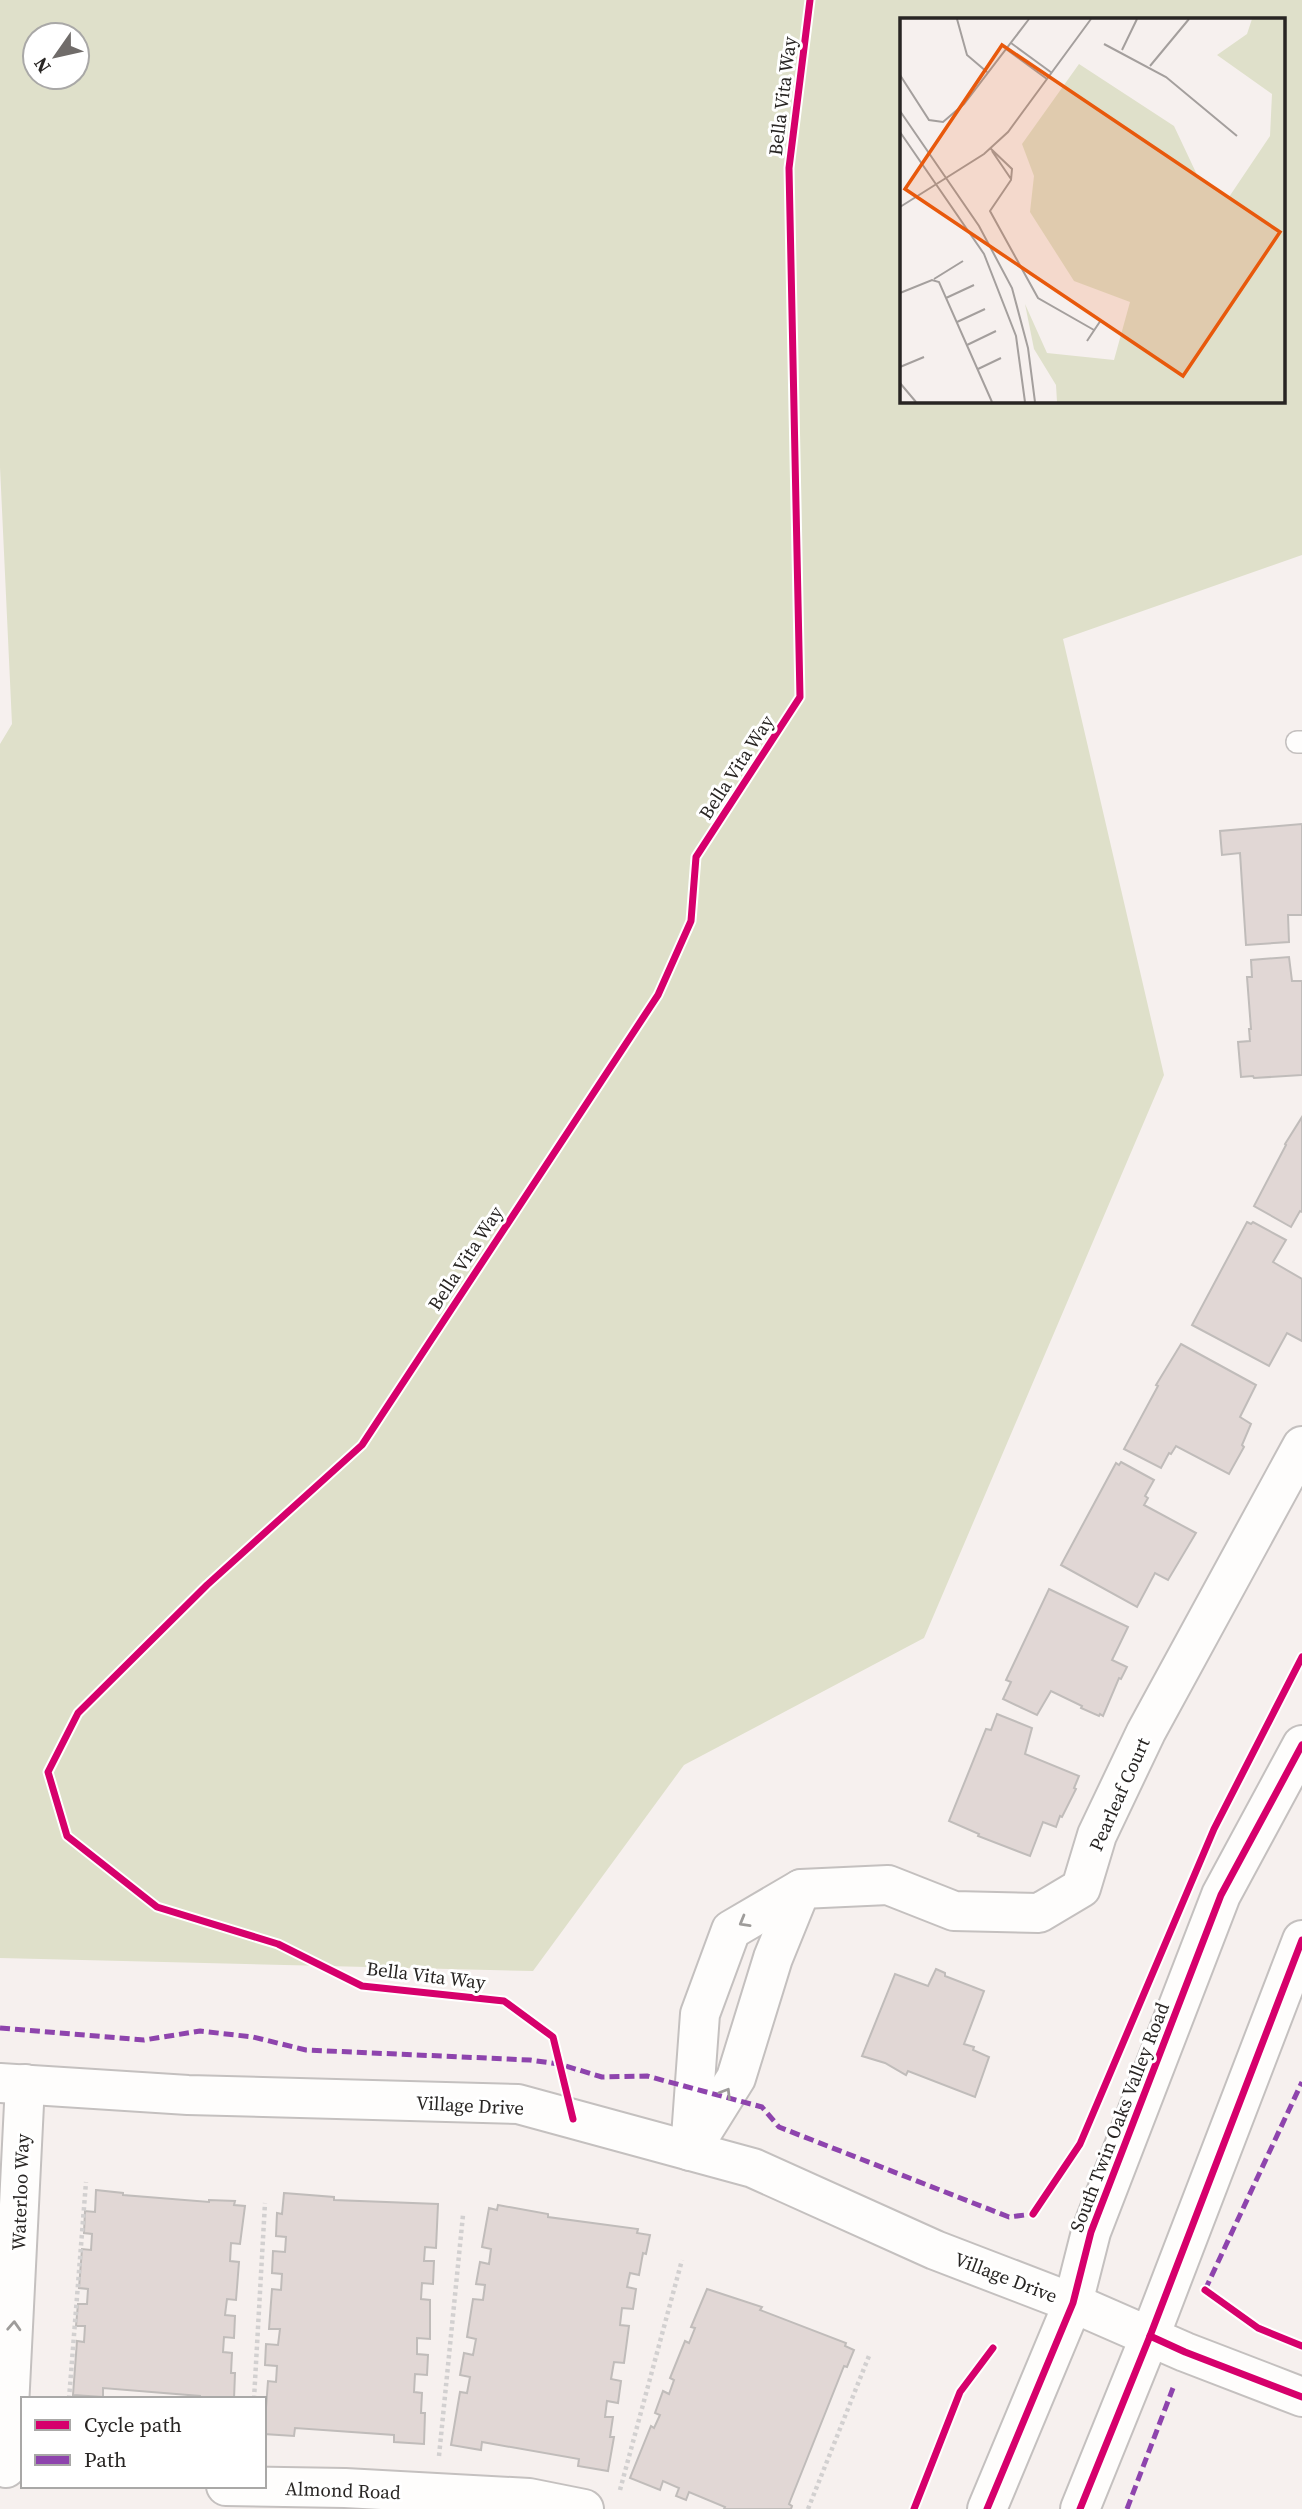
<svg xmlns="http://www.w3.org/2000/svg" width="1302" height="2509" viewBox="0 0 1302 2509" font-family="'Source Serif 4',serif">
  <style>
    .green { fill: #dfe0ca; fill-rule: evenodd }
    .building { fill: #e1d7d5; stroke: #c0bcba; stroke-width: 2 }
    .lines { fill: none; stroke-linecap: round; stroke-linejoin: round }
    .lane-casing { stroke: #c4c0bf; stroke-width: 24 }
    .street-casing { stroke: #c4c0bf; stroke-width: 42 }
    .secondary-casing { stroke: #c4c0bf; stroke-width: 42 }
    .primary-casing { stroke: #c4c0bf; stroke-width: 42 }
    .path { stroke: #d2d0d0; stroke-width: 4.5; stroke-dasharray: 3.5 3.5; stroke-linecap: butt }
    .lane { stroke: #fefdfc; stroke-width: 21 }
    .street { stroke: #fefdfc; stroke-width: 38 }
    .secondary { stroke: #fefdfc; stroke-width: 38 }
    .primary { stroke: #fefdfc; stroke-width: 38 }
    .quiet { stroke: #8e44ad; stroke-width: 5; stroke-dasharray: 10 5; stroke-linecap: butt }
    .cycleway-casing { stroke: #fff; stroke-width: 11 }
    .cycleway { stroke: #d6006c; stroke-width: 7 }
    .oneway { stroke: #9e9c9a }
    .labels { text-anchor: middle; stroke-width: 6; stroke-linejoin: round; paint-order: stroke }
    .street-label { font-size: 19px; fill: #282523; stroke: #fff }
    .inset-road { fill: none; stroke: #a49f9d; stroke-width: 2 }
    .view { fill: #e8590c; fill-opacity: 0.15; stroke: #e8590c; stroke-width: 3.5 }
    .inset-edge { fill: none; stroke: #282523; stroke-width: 3.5 }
  </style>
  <rect width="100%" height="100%" fill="#f6f0ee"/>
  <path class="green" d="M0 0H1302V555L1063 639 1164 1075 924 1638 684 1765 533 1971 0 1958V744L12 724 0 467ZM901 19H1283V401H901ZM35 35H77V77H35Z"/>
  <g class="building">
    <polygon points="1302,824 1302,915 1288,915 1289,942 1246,945 1240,853 1222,855 1220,831"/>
    <polygon points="1289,957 1292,981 1302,981 1302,1075 1254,1078 1253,1076 1241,1077 1238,1042 1250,1041 1249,1029 1251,1029 1247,977 1252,977 1251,960"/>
    <polygon points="1302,1117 1302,1212 1300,1211 1291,1227 1254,1206 1286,1145 1285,1144"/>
    <polygon points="1247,1222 1251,1224 1253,1222 1286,1240 1273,1262 1302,1279 1302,1341 1287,1333 1269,1366 1192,1325"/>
    <polygon points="1181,1344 1256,1385 1240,1417 1251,1424 1242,1445 1244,1447 1229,1474 1176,1446 1171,1454 1169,1453 1161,1468 1124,1449 1158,1386 1156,1385"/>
    <polygon points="1121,1462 1154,1480 1145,1496 1148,1498 1144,1505 1196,1533 1168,1580 1155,1573 1137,1607 1061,1565 1116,1463 1119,1465"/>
    <polygon points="1049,1589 1128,1627 1112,1660 1127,1667 1121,1679 1119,1678 1103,1716 1100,1714 1099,1716 1081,1708 1082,1706 1051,1691 1037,1715 1003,1699 1011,1682 1006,1680"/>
    <polygon points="997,1714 1032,1728 1025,1754 1079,1776 1074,1788 1076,1789 1062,1817 1060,1816 1056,1827 1043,1822 1030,1856 978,1836 979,1834 949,1821 986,1729 991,1730"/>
    <polygon points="936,1969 945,1973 945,1976 984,1991 964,2044 974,2047 973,2050 989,2057 975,2097 908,2071 906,2075 885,2063 862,2056 895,1974 928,1986"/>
    <polygon points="96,2190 123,2193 123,2195 209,2202 209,2200 235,2201 234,2205 245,2206 240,2244 231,2243 230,2261 239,2262 236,2300 227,2299 225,2315 235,2316 234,2338 224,2337 223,2352 232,2353 231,2373 235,2373 234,2399 200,2399 200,2396 103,2388 103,2397 73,2395 77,2341 84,2342 85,2326 76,2326 78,2304 87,2304 88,2289 79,2288 82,2249 91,2250 92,2234 84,2233 85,2211 95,2212"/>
    <polygon points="284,2193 334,2197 334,2200 438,2204 436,2248 425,2247 424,2261 434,2261 433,2284 422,2283 421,2299 430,2300 430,2339 417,2338 417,2354 428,2355 427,2375 415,2374 414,2392 422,2393 421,2413 425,2413 424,2444 394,2442 394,2435 295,2428 294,2436 264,2434 268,2381 276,2382 277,2366 265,2365 266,2344 278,2345 280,2329 269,2329 272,2289 281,2290 282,2274 272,2273 273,2251 285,2252 286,2237 276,2236 277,2213 282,2214"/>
    <polygon points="498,2205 548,2214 548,2217 638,2229 637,2233 650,2235 646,2254 643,2253 639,2275 630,2273 627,2287 636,2289 633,2309 622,2308 620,2325 629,2326 624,2363 614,2362 611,2379 621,2381 618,2403 607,2401 605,2417 613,2417 610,2437 614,2437 608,2471 578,2466 579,2459 482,2442 481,2450 451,2445 460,2392 467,2393 470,2377 460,2375 464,2353 473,2355 476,2339 467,2337 473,2299 483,2300 485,2285 476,2284 480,2262 489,2264 491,2249 482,2247 489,2208 497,2210"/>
    <polygon points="707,2289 762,2307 760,2310 846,2343 845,2346 854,2350 847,2367 844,2366 789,2504 792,2506 791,2509 724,2509 725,2507 689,2492 686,2500 676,2496 679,2488 663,2481 660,2490 630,2478 651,2426 654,2428 660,2415 655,2413 663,2391 669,2394 674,2380 670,2378 685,2341 689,2343 695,2328 691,2327"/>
  </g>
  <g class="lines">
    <defs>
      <polyline id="lane" points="1297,742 1302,742"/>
      <g id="street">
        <polyline points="693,2147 736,2078 773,1958 801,1889"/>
        <polyline points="690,2151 700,2014 731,1930 801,1889 888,1885 954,1911 1039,1913 1081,1888 1097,1835 1146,1732 1302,1446"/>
        <polyline points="6,2468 25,2084"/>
        <polyline points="226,2486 345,2488 529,2498 584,2509"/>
      </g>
      <polyline id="secondary" points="0,2083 188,2095 518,2104 753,2168 935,2250 1073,2303 1185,2352 1302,2397"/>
      <g id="primary">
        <polyline points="987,2509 1073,2303 1091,2232 1221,1895 1302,1745"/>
        <polyline points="1080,2509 1150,2336 1302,1940"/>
      </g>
    </defs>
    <use href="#lane" class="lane-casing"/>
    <use href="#street" class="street-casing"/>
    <use href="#secondary" class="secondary-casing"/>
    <use href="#primary" class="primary-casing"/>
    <g class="path">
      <polyline points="69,2399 86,2182"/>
      <polyline points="254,2399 265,2203"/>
      <polyline points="439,2456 463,2215"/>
      <polyline points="620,2490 682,2260"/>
      <polyline points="808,2509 869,2356"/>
    </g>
    <use href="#lane" class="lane"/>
    <use href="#street" class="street"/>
    <use href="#secondary" class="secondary"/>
    <use href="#primary" class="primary"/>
    <g class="quiet">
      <polyline points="0,2028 144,2040 200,2031 253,2037 306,2050 530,2060 559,2064 602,2077 647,2076 762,2107 779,2127 1009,2217 1033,2214"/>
      <polyline points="1205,2290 1302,2082"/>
      <polyline points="1127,2509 1173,2388"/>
    </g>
    <defs>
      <g id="cycleway">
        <polyline points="573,2119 553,2037 504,2001 362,1986 278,1944 157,1907 67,1836 48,1772 78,1713 207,1585 362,1445 658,995 691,921 696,857 800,697 789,168 810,0"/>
        <polyline points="1033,2214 1080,2144 1214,1829 1302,1657"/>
        <polyline points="1205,2290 1258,2328 1302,2346"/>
        <polyline points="1150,2336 1185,2352 1302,2397"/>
        <polyline points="914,2509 960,2392 993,2348"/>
        <polyline points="987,2509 1073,2303 1091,2232 1221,1895 1302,1745"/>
        <polyline points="1080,2509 1150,2336 1302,1940"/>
      </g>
    </defs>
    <use href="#cycleway" class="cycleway-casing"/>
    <use href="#cycleway" class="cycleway"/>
  </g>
  <defs><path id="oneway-chevron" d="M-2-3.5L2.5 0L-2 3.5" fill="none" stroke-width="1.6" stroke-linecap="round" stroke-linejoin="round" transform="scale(1.75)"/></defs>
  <g class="oneway">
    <use href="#oneway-chevron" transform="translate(744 1922) rotate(150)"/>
    <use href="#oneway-chevron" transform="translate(726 2093) rotate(-58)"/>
    <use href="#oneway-chevron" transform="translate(14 2326) rotate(-87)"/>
  </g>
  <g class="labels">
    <g class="street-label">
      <text transform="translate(782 96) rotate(-83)" y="7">Bella Vita Way</text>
      <text transform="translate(736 767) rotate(-57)" y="7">Bella Vita Way</text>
      <text transform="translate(465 1258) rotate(-57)" y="7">Bella Vita Way</text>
      <text transform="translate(1119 1794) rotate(-66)" y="7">Pearleaf Court</text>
      <text transform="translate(426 1975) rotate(7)" y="7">Bella Vita Way</text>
      <text transform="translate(470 2105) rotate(3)" y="7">Village Drive</text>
      <text transform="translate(1119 2117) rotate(-69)" y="7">South Twin Oaks Valley Road</text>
      <text transform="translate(20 2192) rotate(-88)" y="7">Waterloo Way</text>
      <text transform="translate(1006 2277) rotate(21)" y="7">Village Drive</text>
      <text transform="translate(343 2490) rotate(2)" y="7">Almond Road</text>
    </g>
  </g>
  <g transform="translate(900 18)">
    <rect width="385" height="385" fill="#f6f0ee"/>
    <path d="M352 1H385V384H157L156 367 134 331 125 286 147 335 214 342 230 284 174 263 130 194 134 158 122 126 179 46 274 108 299 161 329 179 370 118 372 76 317 37 347 16Z" fill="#dfe0ca"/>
    <path class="inset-road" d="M57 1 67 37 87 54M111 25 152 55M204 26 266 59 337 118M106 31 147 61M222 32 237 1M250 48 289 1M0 57 29 102 43 104 64 86 129 1M0 93 79 208 112 270 128 330 135 384M0 114 84 236 116 318 125 384M90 130 112 151 111 162 90 193 138 280 194 312M92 133 111 161M0 189 84 136 108 114 191 1M34 261 63 243M0 275 32 262 39 264 92 384M46 280 74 267M57 304 85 291M187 323 201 302M67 327 96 313M0 349 24 339M78 351 101 340M0 365 16 384"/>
    <path class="view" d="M102 27 380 214 283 358 5 171Z"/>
    <rect width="385" height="385" class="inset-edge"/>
  </g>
  <rect x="21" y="2397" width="245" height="91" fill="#ffffff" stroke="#a9a8a7" stroke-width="2"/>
  <rect x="35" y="2420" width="35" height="10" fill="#d6006c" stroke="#a9a8a7" stroke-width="2"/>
  <text x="84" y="2432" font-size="21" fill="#282523">Cycle path</text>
  <rect x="35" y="2455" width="35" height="10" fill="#8e44ad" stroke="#a9a8a7" stroke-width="2"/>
  <text x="84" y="2467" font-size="21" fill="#282523">Path</text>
  <g transform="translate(56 56) rotate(236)"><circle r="33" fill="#ffffff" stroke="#a9a8a7" stroke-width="2"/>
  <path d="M0-5L12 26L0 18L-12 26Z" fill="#706c6a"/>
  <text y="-10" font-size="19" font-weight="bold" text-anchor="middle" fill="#282523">N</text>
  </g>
</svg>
